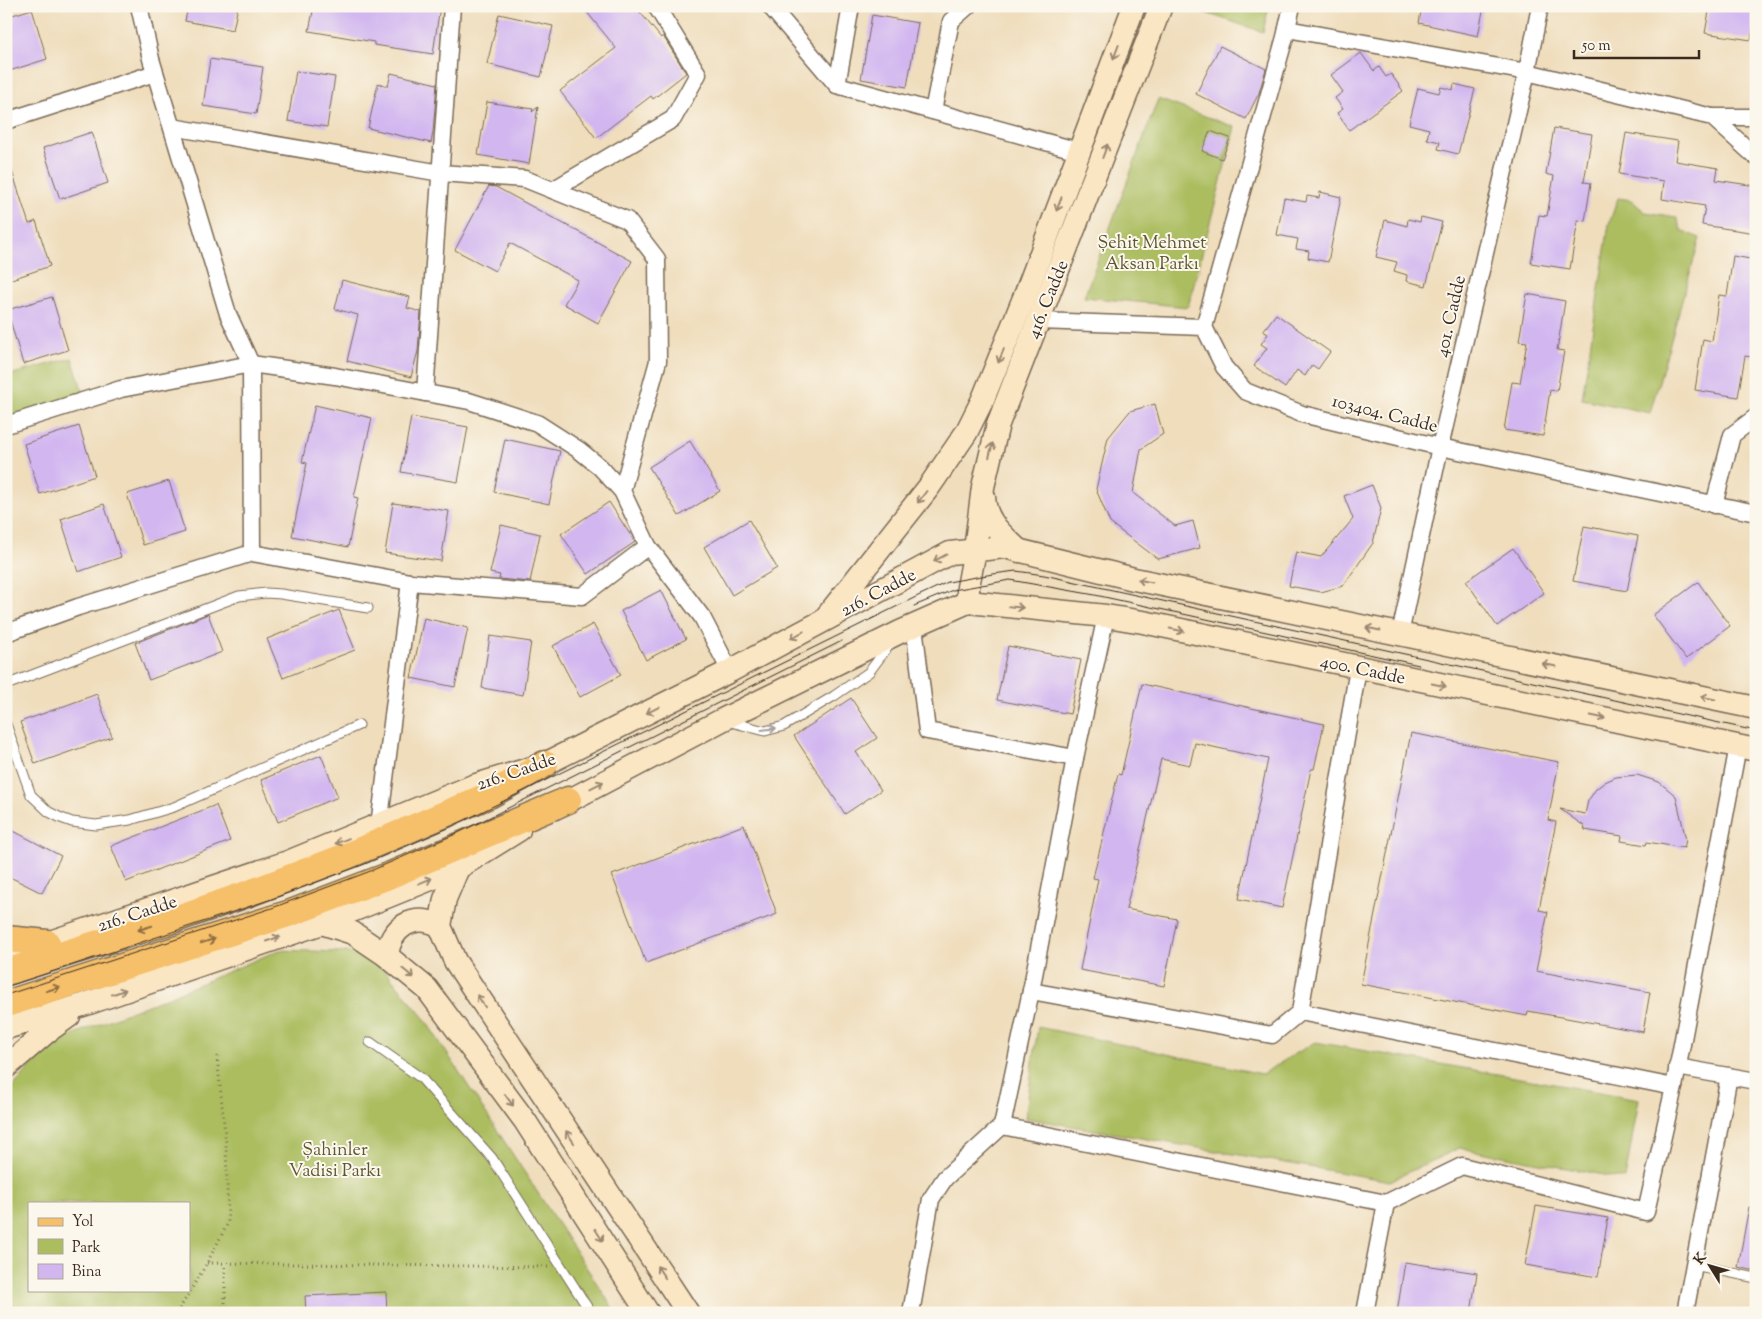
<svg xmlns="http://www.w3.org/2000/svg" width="1762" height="1319" viewBox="0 0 1762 1319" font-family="'Sorts Mill Goudy',serif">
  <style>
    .green { fill: #acbd60; stroke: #74743f; fill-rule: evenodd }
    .building { fill: #d1b6f0 }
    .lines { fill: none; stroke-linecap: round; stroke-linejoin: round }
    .lane-casing { stroke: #7a6955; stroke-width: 11 }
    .street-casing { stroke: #7a6955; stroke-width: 19 }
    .secondary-casing { stroke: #7a6955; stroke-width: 25 }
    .primary-casing { stroke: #7a6955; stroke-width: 29 }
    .path { stroke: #7a6955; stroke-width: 3; stroke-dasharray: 1 4; stroke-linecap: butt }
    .lane { stroke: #fff; stroke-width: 9 }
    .street { stroke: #fff; stroke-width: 16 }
    .secondary { stroke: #fbe6c4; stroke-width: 22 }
    .primary { stroke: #f6c06b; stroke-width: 26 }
    .tram { stroke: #3b2a1e; stroke-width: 1 }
    .oneway { stroke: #9b8871 }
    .oneway2 { stroke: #a79f9a }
    .oneway3 { stroke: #8f6e41 }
    .labels { text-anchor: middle; stroke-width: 4; stroke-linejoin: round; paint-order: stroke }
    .park-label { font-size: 18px; fill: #5d5632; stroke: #fbf7ec }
    .street-label { font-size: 18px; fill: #3b2a1e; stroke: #fbf7ec }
  </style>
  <rect width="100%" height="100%" fill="#fbf7ec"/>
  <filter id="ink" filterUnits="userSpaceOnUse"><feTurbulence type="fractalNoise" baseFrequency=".02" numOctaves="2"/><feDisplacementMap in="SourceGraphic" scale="10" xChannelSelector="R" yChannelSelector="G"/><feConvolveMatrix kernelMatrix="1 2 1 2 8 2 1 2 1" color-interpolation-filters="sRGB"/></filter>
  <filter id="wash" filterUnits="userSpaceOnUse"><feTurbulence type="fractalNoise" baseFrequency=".0096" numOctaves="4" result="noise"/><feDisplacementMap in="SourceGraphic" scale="20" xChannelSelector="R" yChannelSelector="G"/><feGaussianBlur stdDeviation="1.12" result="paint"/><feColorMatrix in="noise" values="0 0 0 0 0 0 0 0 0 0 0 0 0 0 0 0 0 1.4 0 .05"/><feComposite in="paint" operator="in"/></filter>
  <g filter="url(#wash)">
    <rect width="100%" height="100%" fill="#efddbc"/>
    <g class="green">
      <polygon points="1185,6 1269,6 1263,32"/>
      <polygon points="1158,99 1235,127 1188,307 1084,297"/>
      <polygon points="1618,198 1631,200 1645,212 1676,217 1682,231 1700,238 1650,413 1582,399 1609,224"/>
      <polygon points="72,358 84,395 6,419 6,376"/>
      <path d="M279 950 371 953 424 1018 616 1313H6V1098L12 1088 51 1043 171 996ZM29 1203H189V1290H29Z"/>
      <polygon points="1038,1027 1262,1074 1315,1042 1639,1099 1625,1179 1459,1148 1390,1181 1025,1118"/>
    </g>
    <g id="blocks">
      <g class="building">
        <polygon points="188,6 238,6 233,30 185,21"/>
        <polygon points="314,6 440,6 433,54 374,45 374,42 309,31"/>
        <polygon points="582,6 635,6 661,38 663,36 686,73 653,99 651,96 596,138 560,91 616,48"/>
        <polygon points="1422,6 1484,6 1478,36 1419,23"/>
        <polygon points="1710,6 1756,6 1751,40 1705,33"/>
        <polygon points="32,9 47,59 6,72 6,17"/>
        <polygon points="499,14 553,26 541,77 487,64"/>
        <polygon points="872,15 918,23 907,87 861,79"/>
        <polygon points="1220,46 1266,69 1259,93 1246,119 1196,94"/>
        <polygon points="1361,53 1374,71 1379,67 1386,77 1391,74 1403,91 1349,130 1337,113 1343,109 1335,98 1343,92 1331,75"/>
        <polygon points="210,59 263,67 256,114 203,106"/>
        <polygon points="296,71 335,77 327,127 288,121"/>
        <polygon points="391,73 437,84 433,132 431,143 368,128 378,83 388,86"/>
        <polygon points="1454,84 1475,89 1458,154 1438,149 1440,142 1427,139 1429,129 1409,124 1418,88 1439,93 1441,87 1453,90"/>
        <polygon points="487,102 533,109 532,112 538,107 529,164 478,155"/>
        <polygon points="1554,128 1592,134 1584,182 1591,183 1585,221 1578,220 1570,269 1531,263 1539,215 1547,216 1554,176 1546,174"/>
        <polygon points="1210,131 1230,138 1222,159 1202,151"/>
        <polygon points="92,132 108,183 60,199 43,148"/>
        <polygon points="1626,133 1678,141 1675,161 1718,168 1716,180 1756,186 1756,233 1702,225 1705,206 1662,199 1664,181 1619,174"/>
        <polygon points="6,162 9,162 29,224 36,221 50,266 6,281"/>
        <polygon points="489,186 496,187 632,261 598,323 564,304 578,280 510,243 495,271 455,250"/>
        <polygon points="1320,192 1341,197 1328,262 1308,258 1309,251 1296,249 1298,239 1277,235 1284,198 1306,202 1307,196 1319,198"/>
        <polygon points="1421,217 1442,222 1426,286 1406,281 1407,275 1394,271 1397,262 1376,257 1385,220 1407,226 1408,219 1420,222"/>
        <polygon points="1733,256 1756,260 1756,337 1753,357 1745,356 1738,397 1695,390 1703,339 1712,341 1719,295 1727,296"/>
        <polygon points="342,280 410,297 407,308 421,312 418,351 411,377 347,361 358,315 335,309"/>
        <polygon points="1527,294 1565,301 1557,350 1564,351 1557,391 1550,390 1543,436 1504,430 1512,382 1520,383 1527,342 1519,341"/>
        <polygon points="52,297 68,350 23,364 7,310"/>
        <polygon points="1276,314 1330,352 1318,369 1312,365 1305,376 1297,370 1285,388 1254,366 1267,348 1261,344 1268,334 1263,331"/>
        <polygon points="1155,404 1163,434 1141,449 1133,493 1175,526 1193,521 1200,548 1158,559 1110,523 1096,489 1108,438 1130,411"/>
        <polygon points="315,405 372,418 354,497 358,498 348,547 292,536 307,463 302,462"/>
        <polygon points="411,417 468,427 458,482 401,472"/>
        <polygon points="79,426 95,476 40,494 24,444"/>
        <polygon points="505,439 560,451 549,504 494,492"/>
        <polygon points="690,441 720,491 679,516 649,467"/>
        <polygon points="169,481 185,532 143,545 127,494"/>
        <polygon points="1372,485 1381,508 1373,543 1343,586 1321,592 1289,586 1296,552 1321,557 1353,519 1344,496"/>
        <polygon points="609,502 635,542 588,574 561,534"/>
        <polygon points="393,503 449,511 441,561 385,553"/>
        <polygon points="104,504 121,557 78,572 61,519"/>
        <polygon points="749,520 777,568 732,595 704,547"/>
        <polygon points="501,525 540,534 530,582 499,579 500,575 490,573"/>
        <polygon points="1584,526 1638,536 1627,591 1573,581"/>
        <polygon points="1513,548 1544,593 1497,626 1466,581"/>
        <polygon points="1698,582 1730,626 1686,659 1653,615"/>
        <polygon points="661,590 686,639 646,660 621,611"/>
        <polygon points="339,610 355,650 283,678 267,639"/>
        <polygon points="208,614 222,652 149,680 135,643"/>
        <polygon points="424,618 468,628 455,687 411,678"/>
        <polygon points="593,624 621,675 580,697 553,646"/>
        <polygon points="490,636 531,642 523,695 482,688"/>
        <polygon points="1008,646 1081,660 1070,714 997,700"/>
        <polygon points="1142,684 1324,724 1314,769 1311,769 1282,908 1239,899 1268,759 1195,743 1190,765 1161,759 1126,909 1177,919 1164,986 1080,970 1098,879 1093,878 1118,774 1121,775"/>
        <polygon points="97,694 112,737 35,764 20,722"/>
        <polygon points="851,698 877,738 856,752 881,790 845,814 794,736"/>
        <polygon points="1411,733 1559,762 1548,820 1556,822 1539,910 1548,912 1536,971 1650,992 1643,1032 1528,1011 1527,1016 1361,984"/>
        <polygon points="321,755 338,797 278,822 261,780"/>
        <polygon points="1637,775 1659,782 1676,796 1686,840 1684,848 1647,842 1646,845 1621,841 1622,836 1585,830 1584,826 1560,809 1585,814 1588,801 1596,789 1605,782 1616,777"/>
        <polygon points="216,805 230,841 126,882 111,846"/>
        <polygon points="744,825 777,914 646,963 612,875"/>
        <polygon points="6,827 61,856 42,893 6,875"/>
        <polygon points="1536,1206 1608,1218 1598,1277 1525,1265"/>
        <polygon points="1749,1207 1756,1208 1756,1271 1738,1267"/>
        <polygon points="1405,1262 1477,1273 1471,1313 1397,1313"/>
        <polygon points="386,1292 387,1313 306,1313 305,1296"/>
      </g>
    </g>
  </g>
  <g filter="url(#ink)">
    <use href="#blocks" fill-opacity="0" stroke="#7a6955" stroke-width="1"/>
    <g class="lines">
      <defs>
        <g id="lane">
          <polyline points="6,685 239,596 266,593 281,594 368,608"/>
          <polyline points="727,721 765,731 784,726 834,696 869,672 890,644"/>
          <polyline points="6,724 31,795 49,812 61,818 72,822 96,825 130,820 174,807 359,725"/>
          <polyline points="370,1042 421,1078 492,1158 591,1313"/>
          <polyline points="1694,1265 1756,1278"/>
        </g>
        <g id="street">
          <polyline points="139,6 151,59 228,314 251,364 252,553"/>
          <polyline points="770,6 837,85 1079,151"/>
          <polyline points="1287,29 1527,72 1712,117 1756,157"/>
          <polyline points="837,85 851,6"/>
          <polyline points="933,111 951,21 968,6"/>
          <polyline points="1712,117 1756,117"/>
          <polyline points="6,121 155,73"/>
          <polyline points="172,127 441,173 525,179 627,220 657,259 658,361 622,491"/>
          <polyline points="553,190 673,119 698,74 656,6"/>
          <polyline points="1039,321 1204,327 1224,367 1245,391 1302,414 1440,447 1756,513"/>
          <polyline points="1204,327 1285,37 1292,6"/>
          <polyline points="425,393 452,6"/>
          <polyline points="6,425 121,389 251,364 335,376 469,401 537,423 579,450 600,467 622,491 648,546 702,617 730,671"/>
          <polyline points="1714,505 1732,435 1756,417"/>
          <polyline points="914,626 927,731 1075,758"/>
          <polyline points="6,633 78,607 252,553 410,582 582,596 648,546"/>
          <polyline points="1400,634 1440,447 1527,72 1540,6"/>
          <polyline points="1358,668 1300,1012 1674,1087"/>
          <polyline points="379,826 410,582"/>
          <polyline points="1031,991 1272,1035 1300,1012"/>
          <polyline points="1677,1067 1756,1081"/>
          <polyline points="1002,1126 1386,1203 1462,1166 1646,1212 1674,1087 1738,746"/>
          <polyline points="911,1313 931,1199 945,1178 1002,1126 1031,991 1075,758 1106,616"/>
          <polyline points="1365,1313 1386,1203"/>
          <polyline points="1685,1313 1729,1076"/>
        </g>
        <g id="secondary">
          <path d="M984 497C985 522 1002 534 1019 551"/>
          <polyline points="968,602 1106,616 1143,622 1756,750"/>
          <polyline points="968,602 968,587 975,550 983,487 998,424 1161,6"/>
          <polyline points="827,616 929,487 966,433 983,399 1026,293 1134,6"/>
          <polyline points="553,809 722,720 900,632 968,602"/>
          <polyline points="458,868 445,899 440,926 455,961 688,1313"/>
          <polyline points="322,923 353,933 387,956 427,989 525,1121 648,1313"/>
          <polyline points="6,955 47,943 288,862 473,786 545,764 730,671 950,553 1005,547 1134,579 1756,708"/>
          <path d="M387 956C390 927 414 912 440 926"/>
          <polyline points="6,1028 86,1004 322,923 458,868 519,830"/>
          <polyline points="6,1067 48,1031 69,1016"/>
        </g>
        <g id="primary">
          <polyline points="6,939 47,943"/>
          <polyline points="6,972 166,922 252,892 349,855 489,795 545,764"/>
          <polyline points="6,1004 291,913 386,877 568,800"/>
        </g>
      </defs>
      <use href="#lane" class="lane-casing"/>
      <use href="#street" class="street-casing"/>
      <use href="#secondary" class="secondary-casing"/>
      <use href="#primary" class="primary-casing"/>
      <g class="path">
        <polyline points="207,1263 549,1267"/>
        <polyline points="177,1313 207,1263 228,1223 226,1143 217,1056"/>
        <polyline points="225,1313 225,1264"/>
      </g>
      <use href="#lane" class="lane"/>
      <use href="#street" class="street"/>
      <use href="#secondary" class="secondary"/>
      <use href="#primary" class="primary"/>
      <g class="tram">
        <polyline points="914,606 953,590 1010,580 1095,595 1419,665"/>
        <polyline points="6,987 269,900 365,864 451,827 918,596 948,582 993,574 1016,571 1044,575 1756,731"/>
        <polyline points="6,995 272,908 368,872 458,833 842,641"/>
      </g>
    </g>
    <defs><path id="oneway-shaft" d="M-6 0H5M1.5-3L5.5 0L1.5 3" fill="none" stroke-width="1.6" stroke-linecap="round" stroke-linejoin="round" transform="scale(1.25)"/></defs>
    <g class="oneway">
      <use href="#oneway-shaft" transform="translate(1116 52) rotate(111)"/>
      <use href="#oneway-shaft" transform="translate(1105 151) rotate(-69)"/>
      <use href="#oneway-shaft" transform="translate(1059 204) rotate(111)"/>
      <use href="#oneway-shaft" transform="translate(1001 356) rotate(112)"/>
      <use href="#oneway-shaft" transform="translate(991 450) rotate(-76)"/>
      <use href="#oneway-shaft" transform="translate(922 497) rotate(127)"/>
      <use href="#oneway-shaft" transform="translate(940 558) rotate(152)"/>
      <use href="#oneway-shaft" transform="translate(1145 581) rotate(-168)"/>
      <use href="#oneway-shaft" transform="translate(1016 607) rotate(6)"/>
      <use href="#oneway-shaft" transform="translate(1373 629) rotate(-169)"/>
      <use href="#oneway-shaft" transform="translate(1177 630) rotate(12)"/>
      <use href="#oneway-shaft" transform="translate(797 635) rotate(151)"/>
      <use href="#oneway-shaft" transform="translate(1549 665) rotate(-168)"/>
      <use href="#oneway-shaft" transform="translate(1439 685) rotate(12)"/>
      <use href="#oneway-shaft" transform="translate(1708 698) rotate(-168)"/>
      <use href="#oneway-shaft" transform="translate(653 710) rotate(153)"/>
      <use href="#oneway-shaft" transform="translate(1598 717) rotate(12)"/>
      <use href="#oneway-shaft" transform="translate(597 785) rotate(-27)"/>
      <use href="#oneway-shaft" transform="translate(342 841) rotate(158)"/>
      <use href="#oneway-shaft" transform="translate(425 881) rotate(-22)"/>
      <use href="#oneway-shaft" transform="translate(273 939) rotate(-19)"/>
      <use href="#oneway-shaft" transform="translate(408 973) rotate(39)"/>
      <use href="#oneway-shaft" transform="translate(119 992) rotate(-19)"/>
      <use href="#oneway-shaft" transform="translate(481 1001) rotate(-123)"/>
      <use href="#oneway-shaft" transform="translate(509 1100) rotate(54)"/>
      <use href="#oneway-shaft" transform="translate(570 1137) rotate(-124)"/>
      <use href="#oneway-shaft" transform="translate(599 1235) rotate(57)"/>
      <use href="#oneway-shaft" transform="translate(661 1272) rotate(-124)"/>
    </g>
    <use class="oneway2" href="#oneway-shaft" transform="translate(769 729) rotate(-7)"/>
    <g class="oneway3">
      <use href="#oneway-shaft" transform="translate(145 928) rotate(163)"/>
      <use href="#oneway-shaft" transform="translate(208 941) rotate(-18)"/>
      <use href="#oneway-shaft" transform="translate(53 989) rotate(-17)"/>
    </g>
  </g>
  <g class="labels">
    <g class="park-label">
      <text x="1152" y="248">Şehit Mehmet<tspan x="1152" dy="21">Aksan Parkı</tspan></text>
      <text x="335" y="1155">Şahinler<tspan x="335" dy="21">Vadisi Parkı</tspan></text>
    </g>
    <g class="street-label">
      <text transform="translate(1047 299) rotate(-68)" y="6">416. Cadde</text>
      <text transform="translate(1450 316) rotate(-77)" y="6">401. Cadde</text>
      <text transform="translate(1385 413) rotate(14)" y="6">103404. Cadde</text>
      <text transform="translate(878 592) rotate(-28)" y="6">216. Cadde</text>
      <text transform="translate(1363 669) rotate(12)" y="6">400. Cadde</text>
      <text transform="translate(516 771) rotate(-19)" y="6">216. Cadde</text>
      <text transform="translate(137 913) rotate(-18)" y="6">216. Cadde</text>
    </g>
  </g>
  <rect width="1762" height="1319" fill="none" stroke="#fbf7ec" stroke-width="25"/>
  <rect x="28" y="1202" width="162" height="90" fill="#fbf7ec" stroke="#aea59a"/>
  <rect x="38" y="1218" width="25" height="8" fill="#f6c06b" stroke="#aea59a"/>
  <text x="72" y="1226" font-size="15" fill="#3b2a1e">Yol</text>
  <rect x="38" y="1239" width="25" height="15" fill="#acbd60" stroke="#aea59a"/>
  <text x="72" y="1252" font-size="15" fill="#3b2a1e">Park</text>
  <rect x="38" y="1264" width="25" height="15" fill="#d1b6f0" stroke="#aea59a"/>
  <text x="72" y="1276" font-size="15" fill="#3b2a1e">Bina</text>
  <g transform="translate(1710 1266) rotate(307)" stroke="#fbf7ec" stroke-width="4" paint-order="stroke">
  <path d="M0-4L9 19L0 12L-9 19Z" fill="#3b2a1e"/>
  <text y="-8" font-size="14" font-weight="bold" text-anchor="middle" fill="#3b2a1e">K</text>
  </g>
  <path d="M1574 50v8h125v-8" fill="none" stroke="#3b2a1e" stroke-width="2.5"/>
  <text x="1582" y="50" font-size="15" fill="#3b2a1e" stroke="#fbf7ec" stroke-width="4" paint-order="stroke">50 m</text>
</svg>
